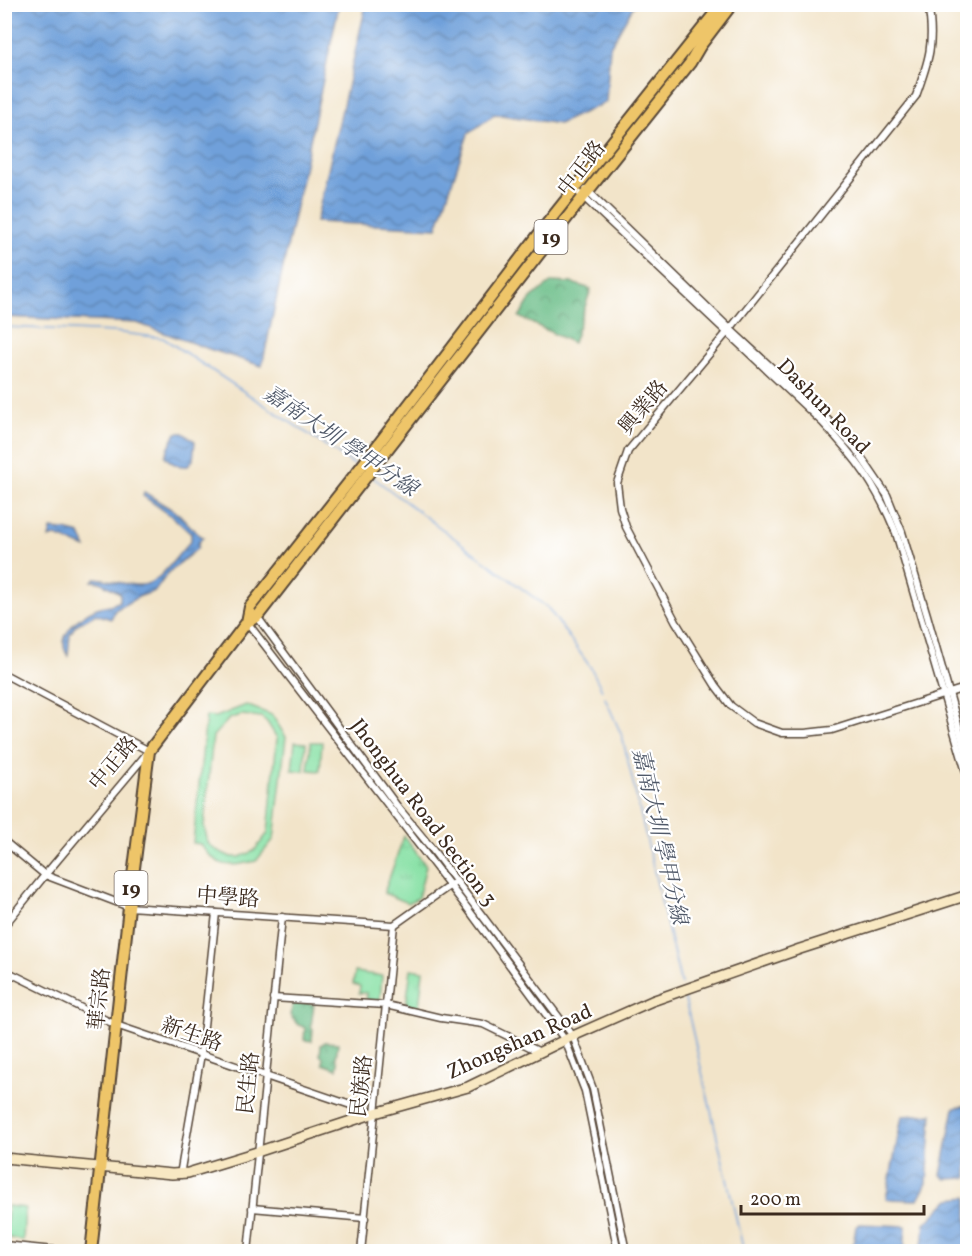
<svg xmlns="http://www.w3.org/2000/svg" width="972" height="1256" viewBox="0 0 972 1256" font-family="Vollkorn,'Noto Serif TC',serif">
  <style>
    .grass { fill: url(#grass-tufts); stroke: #628662; stroke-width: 1.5 }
    .forest { fill: url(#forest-crowns); stroke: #547454; stroke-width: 1.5 }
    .park { fill: #88e1a6; stroke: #628662; stroke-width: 1.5; fill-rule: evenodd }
    .water { fill: url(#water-waves); stroke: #56657c; stroke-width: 1.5 }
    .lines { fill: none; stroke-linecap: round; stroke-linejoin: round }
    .stream { stroke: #70a0da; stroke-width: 1.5 }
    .street-casing { stroke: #564638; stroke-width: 9 }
    .secondary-casing { stroke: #564638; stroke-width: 12 }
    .primary-casing { stroke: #564638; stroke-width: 14 }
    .street { stroke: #fff; stroke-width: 6 }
    .secondary { stroke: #f8e8c3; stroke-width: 9 }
    .primary { stroke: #eec569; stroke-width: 10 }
    .labels { text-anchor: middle; stroke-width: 4.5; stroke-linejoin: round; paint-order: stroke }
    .shield { fill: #fff; stroke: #766a62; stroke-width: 1.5 }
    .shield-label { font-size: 20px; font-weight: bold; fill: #3b2a1e }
    .street-label { font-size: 21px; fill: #3b2a1e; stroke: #fff }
    .water-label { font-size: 22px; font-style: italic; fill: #505969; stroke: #fff }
  </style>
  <defs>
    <pattern id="grass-tufts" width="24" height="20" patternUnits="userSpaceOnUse" patternTransform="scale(1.5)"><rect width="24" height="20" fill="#88e1a6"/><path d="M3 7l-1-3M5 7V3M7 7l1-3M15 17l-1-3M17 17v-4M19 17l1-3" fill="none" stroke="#76c18e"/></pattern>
    <pattern id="forest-crowns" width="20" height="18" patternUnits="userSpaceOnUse" patternTransform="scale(1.5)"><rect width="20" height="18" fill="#6ebf8b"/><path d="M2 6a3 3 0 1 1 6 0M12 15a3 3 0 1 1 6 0" fill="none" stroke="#5c9b71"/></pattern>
    <pattern id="water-waves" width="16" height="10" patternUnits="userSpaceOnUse" patternTransform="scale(1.5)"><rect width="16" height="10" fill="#70a0da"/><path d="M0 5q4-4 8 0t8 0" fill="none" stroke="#5d83b0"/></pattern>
  </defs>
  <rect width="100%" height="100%" fill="#fff"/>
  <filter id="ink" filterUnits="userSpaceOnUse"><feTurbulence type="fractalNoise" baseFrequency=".0167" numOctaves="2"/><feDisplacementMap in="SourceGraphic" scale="12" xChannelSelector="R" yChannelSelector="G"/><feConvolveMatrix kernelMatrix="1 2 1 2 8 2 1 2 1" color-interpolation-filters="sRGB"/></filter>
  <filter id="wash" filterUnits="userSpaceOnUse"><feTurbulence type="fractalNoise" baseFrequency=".008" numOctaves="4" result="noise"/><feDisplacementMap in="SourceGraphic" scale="24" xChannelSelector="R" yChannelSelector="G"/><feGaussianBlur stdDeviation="1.35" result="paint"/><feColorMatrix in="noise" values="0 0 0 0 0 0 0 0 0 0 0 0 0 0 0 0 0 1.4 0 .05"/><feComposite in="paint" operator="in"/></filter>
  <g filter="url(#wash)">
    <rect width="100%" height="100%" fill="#f2e4c9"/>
    <g class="grass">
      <polygon points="404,836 426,866 418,898 408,903 384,893"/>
      <polygon points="411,969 423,971 419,1007 406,1005"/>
      <polygon points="355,972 382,976 380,1000 367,1001 366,993 359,993 360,986 353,984"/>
    </g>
    <g class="forest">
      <polygon points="552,282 572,283 591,289 573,343 519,317 532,297"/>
      <polygon points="294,1001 314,1004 311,1026 313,1029 312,1041 304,1040 305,1028 297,1024 290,1015"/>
      <polygon points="325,1042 338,1043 336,1058 338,1063 337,1069 323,1064 323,1058 320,1055 321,1045"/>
    </g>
    <g class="park">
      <path d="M246 705 272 715 286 737 274 839 256 861C228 867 218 869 200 844L193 843 206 716 216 717ZM241 715 261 717 267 722 277 738 268 833 254 851 240 857H231L214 849 208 843 204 826 213 736 229 719Z"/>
      <polygon points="295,742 306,743 304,771 292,770"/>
      <polygon points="311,742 322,742 320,771 308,770"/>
      <polygon points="8,1206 25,1208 23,1241 6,1237"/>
    </g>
    <g class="water">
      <polygon points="5,4 339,5 262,366 209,349 137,323 5,317"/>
      <polygon points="366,5 366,4 634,5 610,47 606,102 559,124 495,114 468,134 437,228 316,222"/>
      <path d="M176 433H183L195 441 193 460 188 466C178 467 171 464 165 456Z"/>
      <path d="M144 492 179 514 198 534 203 537 198 543V548L168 573 155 591 138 597 115 610 111 619 96 614 76 625 70 634 68 656C54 636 80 615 97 608 105 605 112 606 120 601V593L100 582 92 581 95 578C110 579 123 585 138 585 160 587 176 554 191 541V534L174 518 143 496Z"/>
      <polygon points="51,529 65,530 80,534 86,548 56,536 49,538"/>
      <polygon points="967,1105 967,1178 946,1179 941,1175 954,1108"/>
      <polygon points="932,1114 927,1183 918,1200 886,1199 902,1116"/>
      <polygon points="967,1197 967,1251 921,1251 925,1224 950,1199"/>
      <polygon points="860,1224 906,1226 904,1251 852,1251 856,1227"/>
    </g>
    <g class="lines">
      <g class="stream">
        <polyline points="4,327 115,332 163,338 355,465"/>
        <polyline points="371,476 548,608 591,668 602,690"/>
        <polyline points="605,698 622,736 681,984"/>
        <polyline points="684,995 744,1252"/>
      </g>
    </g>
  </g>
  <g filter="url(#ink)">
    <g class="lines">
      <defs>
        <g id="street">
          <path d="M928 4C935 43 929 60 916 96L730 329 628 451 617 483 620 508 626 527 676 622 715 685 731 706 754 723 782 733H805L832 730 968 687"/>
          <path d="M575 189 822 422C857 459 877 486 896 533L968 779"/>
          <polyline points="586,189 730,329 826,418 855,448 887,495 902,532 927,615 968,760"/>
          <polyline points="256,615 397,806 429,845 573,1036 593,1089 626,1252"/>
          <polyline points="247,622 468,909 565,1040 585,1091 618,1252"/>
          <polyline points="4,674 149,751 45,875 4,926"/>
          <polyline points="4,841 45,875 129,907 394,925 452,884"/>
          <polyline points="4,970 116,1025 374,1113"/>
          <polyline points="273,998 386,1005 441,1018 483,1024 540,1052"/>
          <polyline points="180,1175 201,1054 216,913"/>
          <polyline points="252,1208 365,1218"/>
          <polyline points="4,1245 73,1252"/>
          <polyline points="248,1252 282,917"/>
          <polyline points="361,1252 394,925"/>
        </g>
        <polyline id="secondary" points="4,1158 172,1174 188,1173 257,1152 375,1113 468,1087 573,1036 652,1001 800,949 968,895"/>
        <g id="primary">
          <polyline points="247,622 257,617 584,196 690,63 700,46 732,4"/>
          <polyline points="91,1252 129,907 149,751 247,622 250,607 361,467 546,225 722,4"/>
        </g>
      </defs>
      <use href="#street" class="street-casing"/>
      <use href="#secondary" class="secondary-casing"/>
      <use href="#primary" class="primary-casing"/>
      <use href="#street" class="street"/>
      <use href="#secondary" class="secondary"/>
      <use href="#primary" class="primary"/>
    </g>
  </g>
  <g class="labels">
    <g class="shield">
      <rect x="534.5" y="220" width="33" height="34" rx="4.5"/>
      <rect x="114.5" y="871" width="33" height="34" rx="4.5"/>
    </g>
    <g class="shield-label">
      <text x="551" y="244">19</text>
      <text x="131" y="895">19</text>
    </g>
    <g class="street-label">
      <text transform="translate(581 168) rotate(-52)" y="7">中正路</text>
      <text transform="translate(824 406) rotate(46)" y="7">Dashun Road</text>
      <text transform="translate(643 407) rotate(-50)" y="7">興業路</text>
      <text transform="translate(113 763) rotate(-50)" y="7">中正路</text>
      <text transform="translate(424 812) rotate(53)" y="7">Jhonghua Road Section 3</text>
      <text transform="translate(228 897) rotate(4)" y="7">中學路</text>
      <text transform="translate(99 999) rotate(-84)" y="7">華宗路</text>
      <text transform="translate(192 1034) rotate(19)" y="7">新生路</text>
      <text transform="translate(519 1041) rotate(-24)" y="7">Zhongshan Road</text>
      <text transform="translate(248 1083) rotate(-84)" y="7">民生路</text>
      <text transform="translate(361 1086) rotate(-84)" y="7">民族路</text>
    </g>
    <g class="water-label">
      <text transform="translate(341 440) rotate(34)" y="8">嘉南大圳 學甲分線</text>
      <text transform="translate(661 836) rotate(77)" y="8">嘉南大圳 學甲分線</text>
    </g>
  </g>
  <rect width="972" height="1256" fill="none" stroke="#fff" stroke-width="24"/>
  <path d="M741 1205v9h183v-9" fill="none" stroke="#3b2a1e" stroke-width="3"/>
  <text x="750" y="1205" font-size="18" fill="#3b2a1e" stroke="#ffffff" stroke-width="4.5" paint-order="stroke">200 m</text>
</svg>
